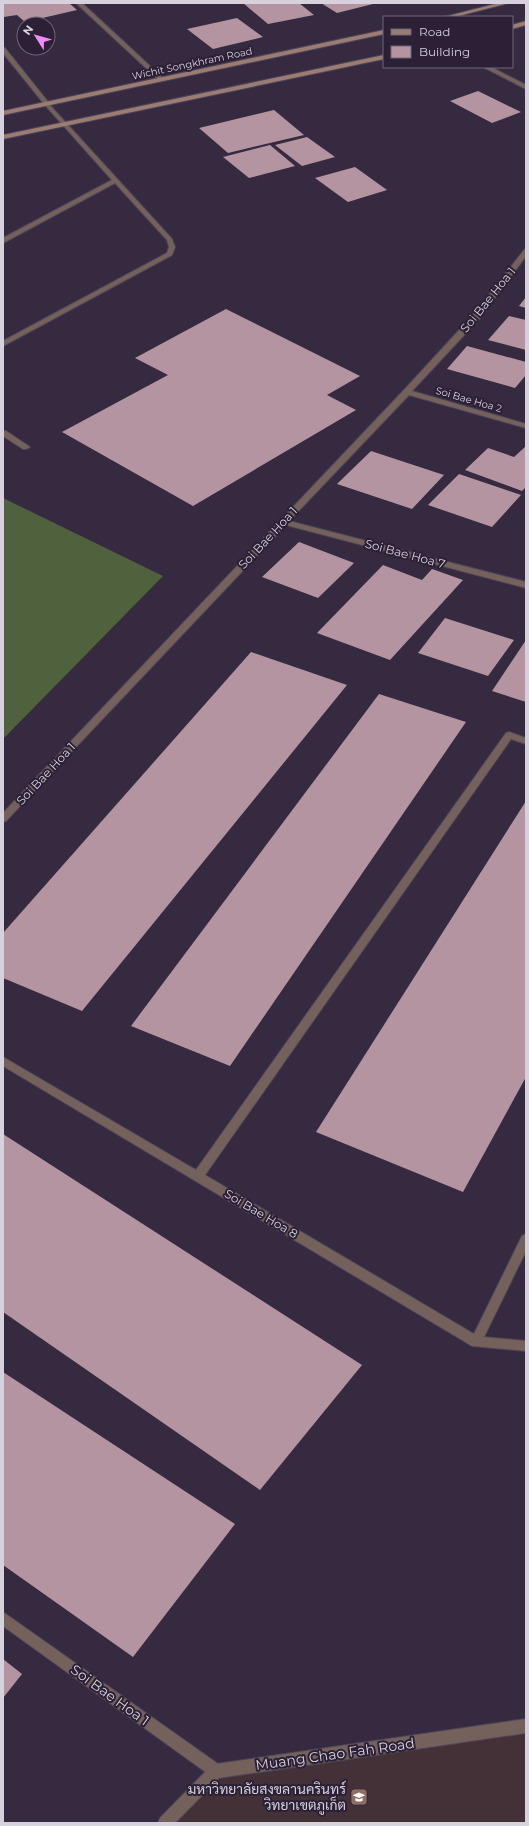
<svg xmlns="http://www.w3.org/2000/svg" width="529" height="1826" viewBox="0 0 529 1826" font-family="Montserrat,Sarabun,sans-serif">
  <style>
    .education { fill: #443138 }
    .forest { fill: #50623d }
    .building { fill: #b494a0 }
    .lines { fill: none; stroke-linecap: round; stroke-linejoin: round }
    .service-casing { stroke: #4f4559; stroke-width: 2 }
    .minor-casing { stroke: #4f4559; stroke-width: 2 }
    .tertiary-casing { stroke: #4f4559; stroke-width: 2 }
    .secondary-casing { stroke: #4f4559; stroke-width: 2 }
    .service { fill: #75615b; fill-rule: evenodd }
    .minor { fill: #75615b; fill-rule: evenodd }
    .tertiary { fill: #75615b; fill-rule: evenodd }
    .secondary { fill: #9b7c73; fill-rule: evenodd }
    .labels { text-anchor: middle; stroke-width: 4; stroke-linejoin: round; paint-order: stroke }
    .far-street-label { font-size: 10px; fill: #d7d0dd; stroke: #2b2035 }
    .street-label { font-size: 12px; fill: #d7d0dd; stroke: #2b2035 }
    .near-street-label { font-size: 14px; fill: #d7d0dd; stroke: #2b2035 }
    .near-poi-label { font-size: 14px; fill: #d7d0dd; stroke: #2b2035; text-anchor: end }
  </style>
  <rect width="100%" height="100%" fill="#352a40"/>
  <polygon class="education" points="526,1726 526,1823 168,1823 216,1771"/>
  <polygon class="forest" points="3,498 163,576 3,739"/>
  <g class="building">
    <polygon points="3,3 69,3 77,10 25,22 17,15 4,17"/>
    <polygon points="243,3 299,3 314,15 268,24"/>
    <polygon points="321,3 373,3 373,4 337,13"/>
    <polygon points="237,18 263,37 213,49 187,29"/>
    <polygon points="478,91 521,112 492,123 450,101"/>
    <polygon points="274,110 304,135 228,153 199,128"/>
    <polygon points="307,137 335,157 302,166 275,145"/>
    <polygon points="270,145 295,166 249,178 223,157"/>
    <polygon points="355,167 387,190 348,202 315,178"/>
    <polygon points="526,297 526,308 519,306"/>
    <polygon points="226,309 360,376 327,395 356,410 193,506 62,432 168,375 135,358"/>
    <polygon points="509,316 526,320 526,350 488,340"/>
    <polygon points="467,346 526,362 526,375 515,388 447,369"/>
    <polygon points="526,446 526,487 522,491 465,470 488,448 514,457"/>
    <polygon points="371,451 444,475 412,509 337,484"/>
    <polygon points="459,474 521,495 492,527 428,505"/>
    <polygon points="299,542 354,563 318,598 262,577"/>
    <polygon points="383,565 422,580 432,569 463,580 390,660 317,633"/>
    <polygon points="445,618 514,640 488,676 418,653"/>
    <polygon points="526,640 526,702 492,691"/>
    <polygon points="251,652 347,685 82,1011 3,978 3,933"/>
    <polygon points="379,694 466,722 230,1066 131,1026"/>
    <polygon points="526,801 526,1077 463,1192 316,1132"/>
    <polygon points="3,1134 362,1365 260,1490 3,1312"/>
    <polygon points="3,1372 235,1524 133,1657 3,1565"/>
    <polygon points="3,1659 22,1674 3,1698"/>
  </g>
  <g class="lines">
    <defs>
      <g id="service">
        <polygon points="76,3 82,3 164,79 164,81 160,81"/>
        <polygon points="3,47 5,48 49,103 49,105 45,105 3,53"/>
      </g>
      <g id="minor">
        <polygon points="483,67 491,67 526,85 526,89"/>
        <polygon points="47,102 172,239 175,247 172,255 3,346 3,341 167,253 169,247 167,240 115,183 3,243 3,238 112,180 45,105 45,103"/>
        <polygon points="526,249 526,256 480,318 412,391 526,424 526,428 409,395 289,521 526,582 526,588 286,525 6,821 3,822 3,813 404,390 474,314 524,250"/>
        <polygon points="3,431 6,431 30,447 26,449 23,449 3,436"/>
        <polygon points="509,732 526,738 526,744 511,739 205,1175 474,1334 522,1236 526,1234 526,1251 484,1337 526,1341 526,1351 472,1346 3,1066 3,1057 196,1170 506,733"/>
        <polygon points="3,1612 221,1766 223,1771 221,1776 216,1778 211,1776 3,1626"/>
      </g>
      <polygon id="tertiary" points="526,1719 526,1733 219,1778 175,1823 158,1823 160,1818 211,1766 216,1764"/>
      <g id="secondary">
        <polygon points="499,3 509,3 454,17 444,17"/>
        <polygon points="526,21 526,25 512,29 512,25"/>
        <polygon points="384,30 384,34 3,115 3,111"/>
        <polygon points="384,55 384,59 3,139 3,135"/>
      </g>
    </defs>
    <use href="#service" class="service-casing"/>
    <use href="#minor" class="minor-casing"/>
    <use href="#tertiary" class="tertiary-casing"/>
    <use href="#secondary" class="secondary-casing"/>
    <use href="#service" class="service"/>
    <use href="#minor" class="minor"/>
    <use href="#tertiary" class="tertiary"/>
    <use href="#secondary" class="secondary"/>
  </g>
  <defs>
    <symbol id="university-square" viewBox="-11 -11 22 22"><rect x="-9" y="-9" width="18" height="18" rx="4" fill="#8d6e63" stroke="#2b2035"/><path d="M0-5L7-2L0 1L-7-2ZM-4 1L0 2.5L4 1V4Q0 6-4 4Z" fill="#fff"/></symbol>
  </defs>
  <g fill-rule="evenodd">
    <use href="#university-square" x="349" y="1787" width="20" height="20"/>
  </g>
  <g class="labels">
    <g class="far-street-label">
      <text transform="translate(192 63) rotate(-12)" y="4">Wichit Songkhram Road</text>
      <text transform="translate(469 399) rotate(16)" y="4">Soi Bae Hoa 2</text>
    </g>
    <g class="street-label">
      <text transform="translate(488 300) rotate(-51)" y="4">Soi Bae Hoa 1</text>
      <text transform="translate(268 538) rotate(-47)" y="4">Soi Bae Hoa 1</text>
      <text transform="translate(405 554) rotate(15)" y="4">Soi Bae Hoa 7</text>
      <text transform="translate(46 774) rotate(-47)" y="4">Soi Bae Hoa 1</text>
      <text transform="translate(261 1214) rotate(31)" y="4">Soi Bae Hoa 8</text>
    </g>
    <g class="near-street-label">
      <text transform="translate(110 1695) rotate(36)" y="5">Soi Bae Hoa 1</text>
      <text transform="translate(335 1754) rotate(-8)" y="5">Muang Chao Fah Road</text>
    </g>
    <g class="near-poi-label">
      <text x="346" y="1794">มหาวิทยาลัยสงขลานครินทร์<tspan x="346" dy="16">วิทยาเขตภูเก็ต</tspan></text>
    </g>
  </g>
  <rect width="529" height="1826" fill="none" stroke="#d7d0dd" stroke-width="8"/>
  <rect x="383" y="16" width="130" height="52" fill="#2b2035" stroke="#706678"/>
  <rect x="391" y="29" width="20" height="6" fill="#9b7c73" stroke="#706678"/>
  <text x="419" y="36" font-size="12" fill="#d7d0dd">Road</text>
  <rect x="391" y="46" width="20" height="12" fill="#b494a0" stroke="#706678"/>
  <text x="419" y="56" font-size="12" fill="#d7d0dd">Building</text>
  <g transform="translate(36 36) rotate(307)"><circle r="19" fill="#2b2035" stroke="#706678"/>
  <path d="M0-3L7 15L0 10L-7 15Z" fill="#f08bf5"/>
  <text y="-6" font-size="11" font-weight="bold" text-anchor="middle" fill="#d7d0dd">N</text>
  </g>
</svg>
